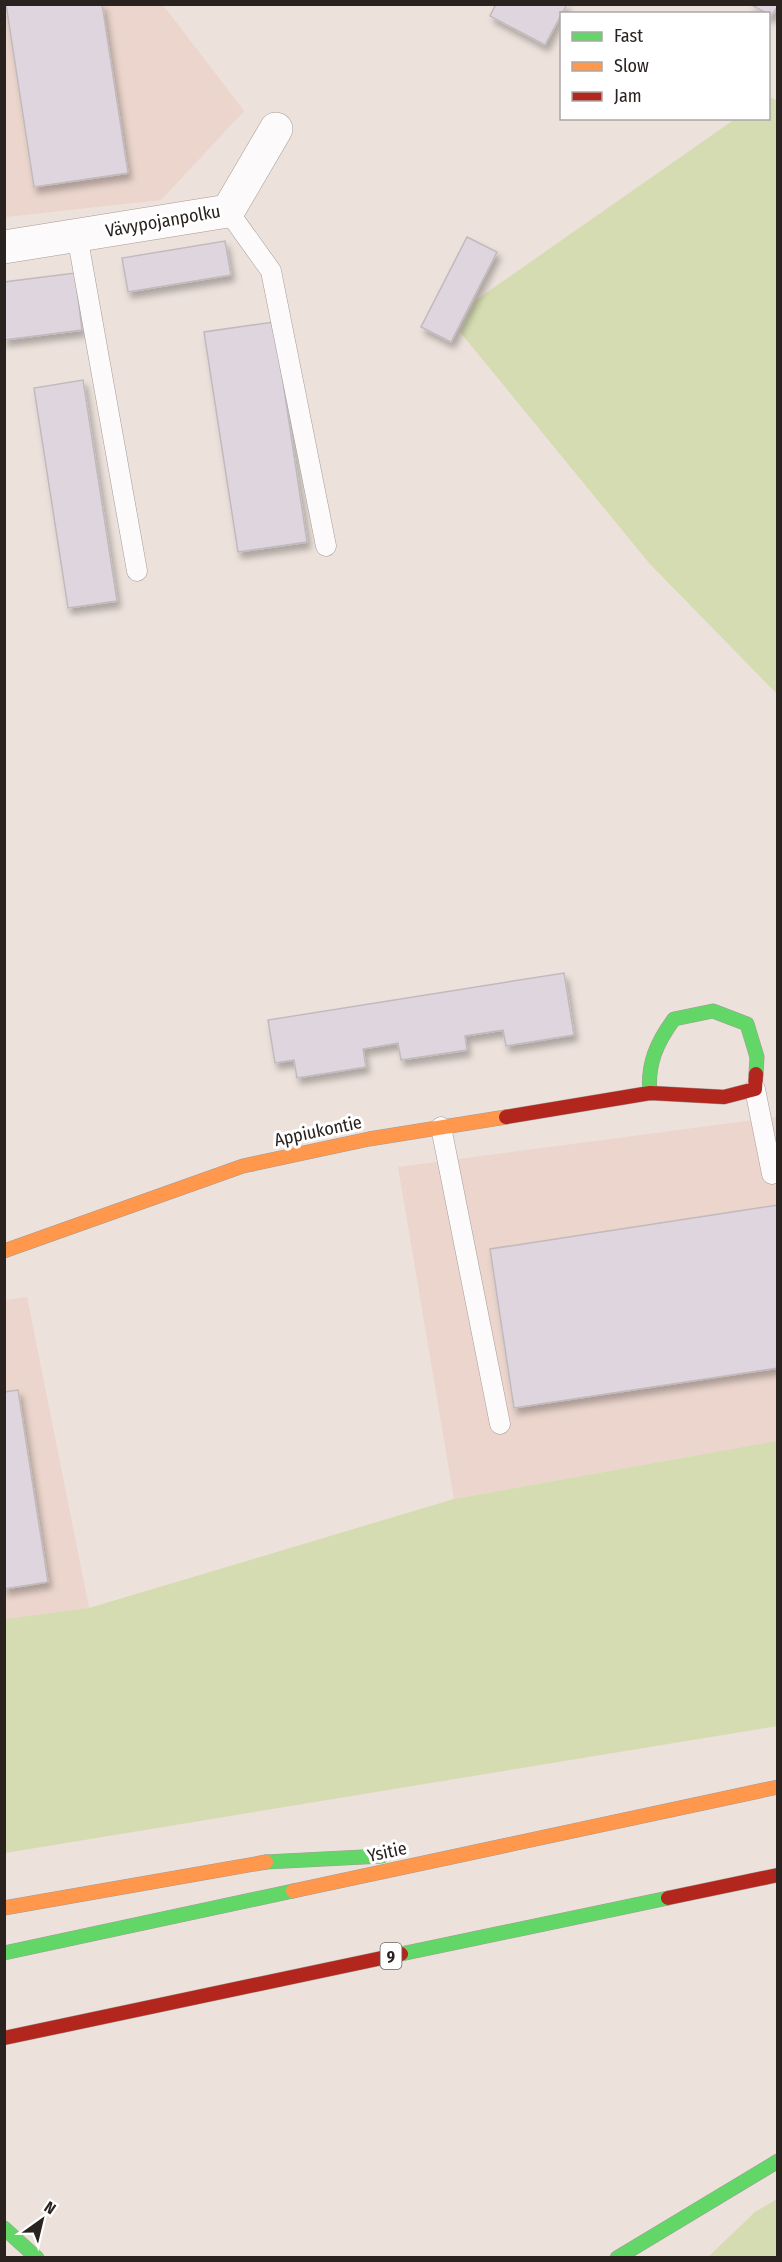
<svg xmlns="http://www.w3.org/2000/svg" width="782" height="2262" viewBox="0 0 782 2262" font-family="'Fira Sans Condensed',sans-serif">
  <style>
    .built { fill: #ebd5cc }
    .green { fill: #d5dcb1 }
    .building { fill: #ded5df; stroke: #c1babc; stroke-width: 1.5; filter: url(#shadow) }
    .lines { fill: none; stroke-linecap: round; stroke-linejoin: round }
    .lane-casing { stroke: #a49b97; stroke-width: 21 }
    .street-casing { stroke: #a49b97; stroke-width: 34 }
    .fast-casing { stroke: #a49b97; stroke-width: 15 }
    .slow-casing { stroke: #a49b97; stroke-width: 15 }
    .jam-casing { stroke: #a49b97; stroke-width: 15 }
    .lane { stroke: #fcfafa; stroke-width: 20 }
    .street { stroke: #fcfafa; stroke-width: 33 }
    .fast { stroke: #63d668; stroke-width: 14 }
    .slow { stroke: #ff974d; stroke-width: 14 }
    .jam { stroke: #b3261e; stroke-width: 14 }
    .labels { text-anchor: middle; stroke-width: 6; stroke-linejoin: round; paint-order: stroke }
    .shield { fill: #fff; stroke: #6a6462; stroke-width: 1.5 }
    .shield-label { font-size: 16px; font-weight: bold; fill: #2a221f }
    .street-label { font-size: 18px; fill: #2a221f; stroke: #fff }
  </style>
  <defs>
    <filter id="shadow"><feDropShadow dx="3.5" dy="6" stdDeviation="3" flood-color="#0004"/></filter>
  </defs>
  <rect width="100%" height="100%" fill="#ece1db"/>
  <g class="built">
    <polygon points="4,5 163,5 244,111 161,200 5,217"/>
    <polygon points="777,1117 777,1441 454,1499 398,1167"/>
    <polygon points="27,1297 89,1608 5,1619 5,1300"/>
  </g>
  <g class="green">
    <polygon points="769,97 778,101 777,694 649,563 460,332 476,300 735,119 768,118"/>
    <polygon points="777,1441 777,1726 5,1853 5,1619 89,1608 454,1499"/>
    <polygon points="777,2199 777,2257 708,2257 755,2212"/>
  </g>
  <g class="building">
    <polygon points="6,4 102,4 128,173 34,187"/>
    <polygon points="496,4 567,4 545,45 490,16"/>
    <polygon points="750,4 778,4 778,6 770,18 768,14"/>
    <polygon points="467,237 497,252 451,342 421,327"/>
    <polygon points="225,241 231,275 128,292 122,258"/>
    <polygon points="75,273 82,330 4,340 4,282"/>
    <polygon points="274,322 307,542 238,552 204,332"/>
    <polygon points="83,380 117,601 68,608 34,388"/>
    <polygon points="564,973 574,1035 506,1046 503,1030 465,1036 467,1050 401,1060 398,1043 363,1049 366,1067 297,1078 294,1060 275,1063 268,1020"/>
    <polygon points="778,1205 778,1368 514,1408 490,1249"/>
    <polygon points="18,1390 48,1582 4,1589 4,1392"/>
  </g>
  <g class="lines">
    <defs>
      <g id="lane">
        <polyline points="228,211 271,271 326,546"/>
        <polyline points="77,235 137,571"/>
        <polyline points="755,1089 772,1174"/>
        <polyline points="441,1127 500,1424"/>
      </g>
      <polyline id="street" points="4,247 228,211 276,129"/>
      <g id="fast">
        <path d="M650 1093C647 1064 657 1042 674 1019L713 1011 747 1024 757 1057 756 1074"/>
        <polyline points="266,1862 382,1856"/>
        <polyline points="4,1953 293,1891"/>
        <polyline points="401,1954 668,1898"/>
        <polyline points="4,2228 37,2258"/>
        <polyline points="617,2258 778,2161"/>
      </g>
      <g id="slow">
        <polyline points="4,1251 243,1166 369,1139 506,1117"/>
        <polyline points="293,1891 778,1787"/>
        <polyline points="4,1908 266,1862"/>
      </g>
      <g id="jam">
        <polyline points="506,1117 650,1093 724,1097 755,1089 756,1074"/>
        <polyline points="668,1898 778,1875"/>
        <polyline points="4,2038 401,1954"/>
      </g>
    </defs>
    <use href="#lane" class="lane-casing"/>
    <use href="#street" class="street-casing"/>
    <use href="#fast" class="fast-casing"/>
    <use href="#slow" class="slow-casing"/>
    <use href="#jam" class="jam-casing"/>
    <use href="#lane" class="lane"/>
    <use href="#street" class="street"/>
    <use href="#fast" class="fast"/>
    <use href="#slow" class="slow"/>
    <use href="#jam" class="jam"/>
  </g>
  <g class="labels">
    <rect class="shield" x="380.5" y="1943" width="21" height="26" rx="4.5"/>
    <g class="shield-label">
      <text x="391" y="1962">9</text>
    </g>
    <g class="street-label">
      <text transform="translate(163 221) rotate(-10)" y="6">Vävypojanpolku</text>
      <text transform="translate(318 1131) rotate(-12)" y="6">Appiukontie</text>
      <text transform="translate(387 1852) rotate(-12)" y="6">Ysitie</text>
    </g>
  </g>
  <rect width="782" height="2262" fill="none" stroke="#2a221f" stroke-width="12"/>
  <rect x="560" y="12" width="210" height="108" fill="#ffffff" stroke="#aaa7a5" stroke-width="1.5"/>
  <rect x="572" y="32" width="30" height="9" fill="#63d668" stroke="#aaa7a5" stroke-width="1.5"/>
  <text x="614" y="42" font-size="18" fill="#2a221f">Fast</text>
  <rect x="572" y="62" width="30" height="9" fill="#ff974d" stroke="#aaa7a5" stroke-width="1.5"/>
  <text x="614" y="72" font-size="18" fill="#2a221f">Slow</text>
  <rect x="572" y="92" width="30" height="9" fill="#b3261e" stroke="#aaa7a5" stroke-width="1.5"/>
  <text x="614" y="102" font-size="18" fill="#2a221f">Jam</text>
  <g transform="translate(42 2220) rotate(34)" stroke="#ffffff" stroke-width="4.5" paint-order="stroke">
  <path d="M0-4.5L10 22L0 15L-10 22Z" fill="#2a221f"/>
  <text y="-9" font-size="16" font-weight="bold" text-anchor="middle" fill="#2a221f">N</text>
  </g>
</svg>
